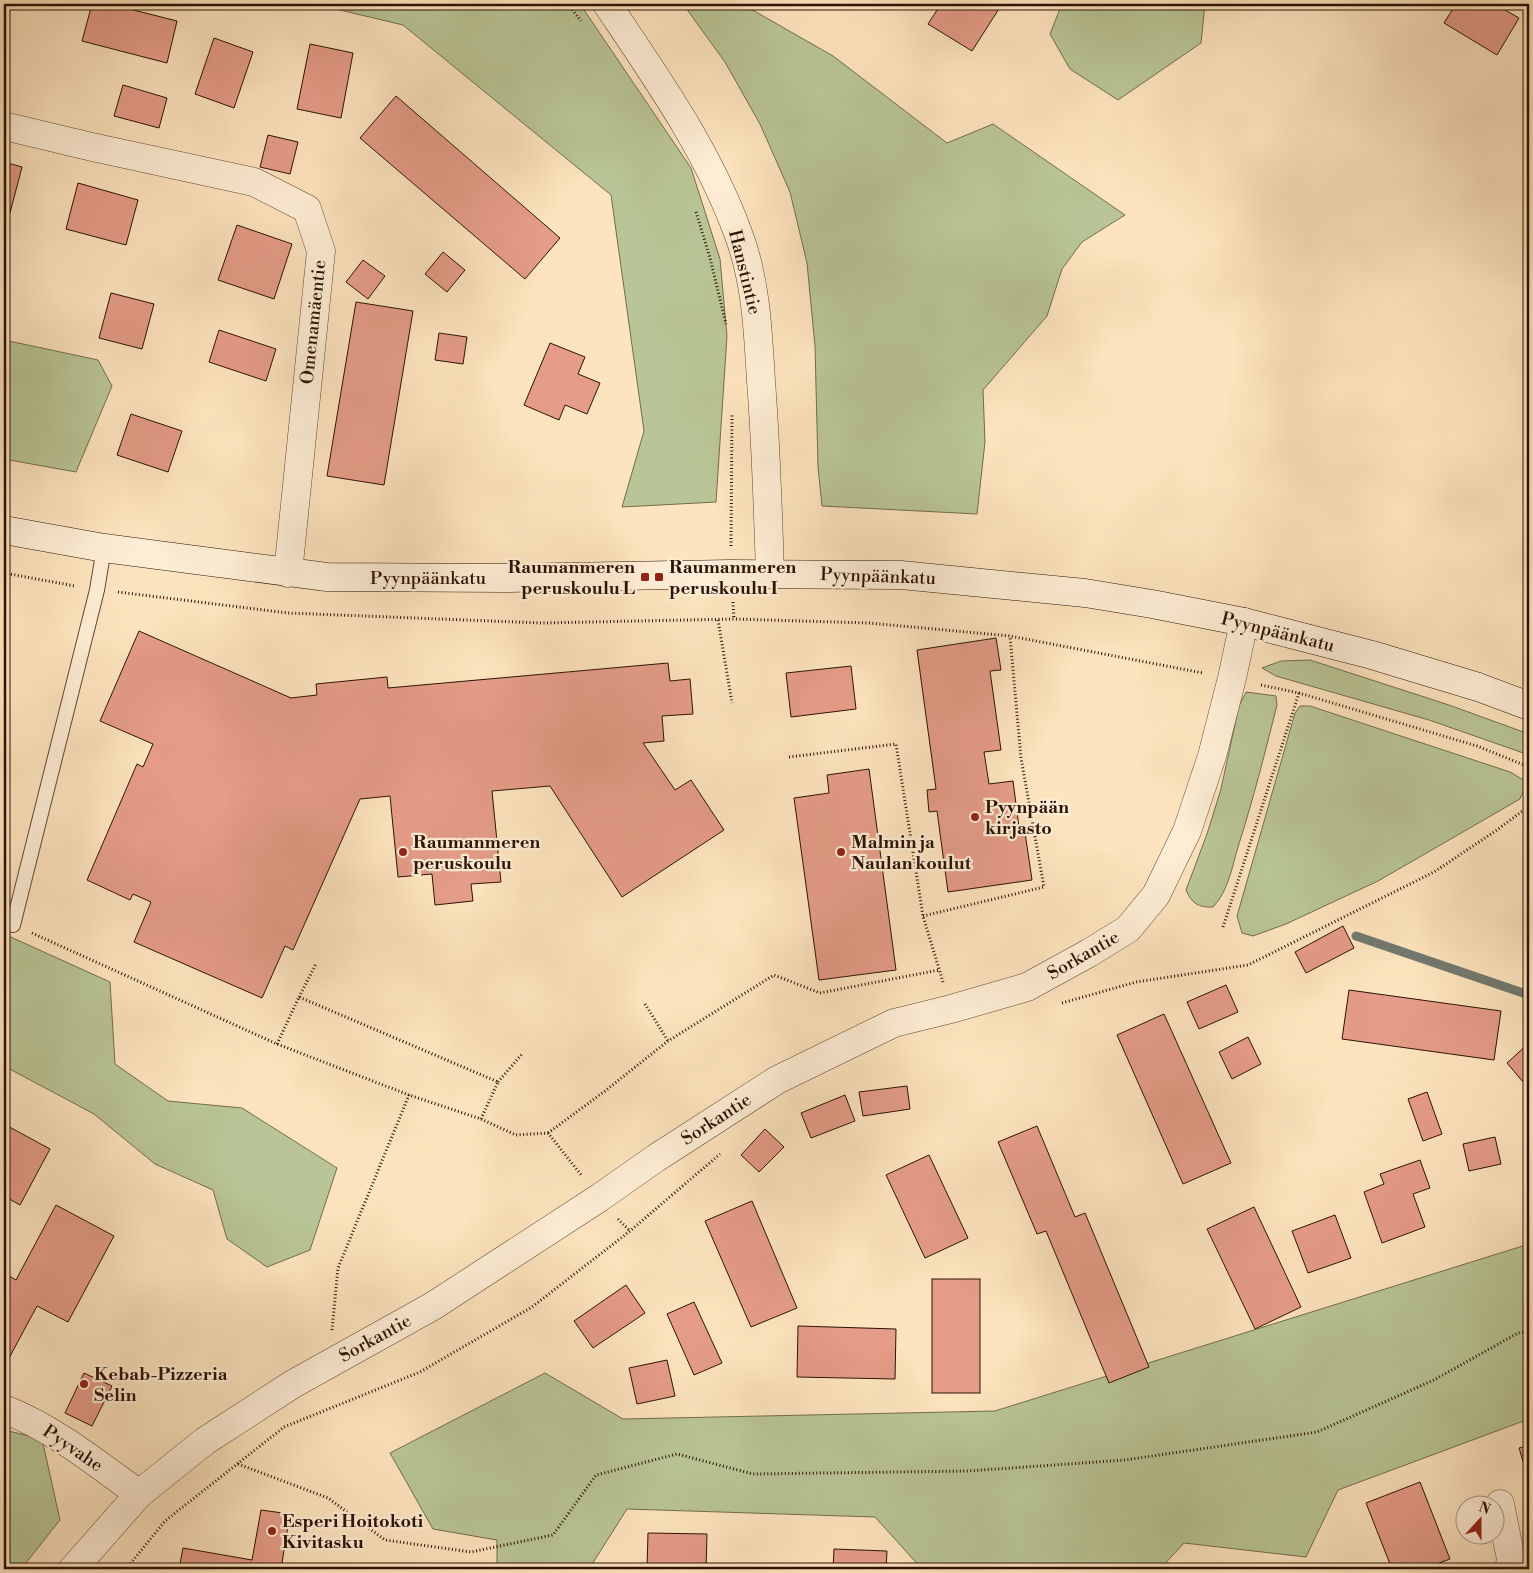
<svg xmlns="http://www.w3.org/2000/svg" width="1533" height="1573" viewBox="0 0 1533 1573" font-family="'Libre Bodoni',serif">
  <style>
    .green { fill: #b9c596; stroke: #726c4d }
    .lines { fill: none; stroke-linecap: round; stroke-linejoin: round }
    .stream { stroke: #72796f; stroke-width: 9 }
    .building { fill: #e59c88; stroke: #2c1204 }
    .service-casing { stroke: #604632; stroke-width: 16 }
    .minor-casing { stroke: #604632; stroke-width: 29 }
    .tertiary-casing { stroke: #604632; stroke-width: 29 }
    .secondary-casing { stroke: #2c1204; stroke-width: 29 }
    .path { stroke: #2c1204; stroke-width: 3; stroke-dasharray: 1 2.5; stroke-linecap: butt }
    .service { stroke: #feedd5; stroke-width: 14 }
    .minor { stroke: #feedd5; stroke-width: 28 }
    .tertiary { stroke: #feedd5; stroke-width: 28 }
    .secondary { stroke: #feedd5; stroke-width: 28 }
    .poi-dot { fill: #8f2418; stroke: #feedd5; stroke-width: 2 }
    .labels { text-anchor: middle; stroke-width: 4.5; stroke-linejoin: round; paint-order: stroke }
    .street-label { font-size: 18px; fill: #2c1204; stroke: #feedd5 }
    .poi-label { font-size: 18px; font-weight: bold; fill: #2c1204; stroke: #feedd5; text-anchor: start }
  </style>
  <rect width="100%" height="100%" fill="#fde4be"/>
  <filter id="stains"><feTurbulence type="fractalNoise" baseFrequency=".004" numOctaves="4"/><feColorMatrix values="0 0 0 0 .2 0 0 0 0 .09 0 0 0 0 .02 0 0 0 .5 -.17"/></filter>
  <radialGradient id="worn" r=".72"><stop offset=".6" stop-color="#630" stop-opacity="0"/><stop offset="1" stop-color="#630" stop-opacity=".3"/></radialGradient>
  <g class="green">
    <polygon points="315,4 580,4 691,168 720,259 727,336 716,502 622,507 644,431 611,195 403,25"/>
    <polygon points="683,4 742,4 833,56 947,143 993,124 1125,215 1082,242 1062,269 1047,316 983,390 985,442 977,514 822,506 818,467 815,346 807,263 790,192 760,124 725,62"/>
    <polygon points="1062,4 1205,4 1201,43 1118,100 1070,69 1050,34"/>
    <polygon points="4,340 98,360 112,386 76,472 4,459"/>
    <polygon points="1310,660 1449,705 1529,734 1529,755 1429,720 1276,676 1262,668 1281,661"/>
    <path d="M1246 692 1276 696 1277 705C1265 753 1253 800 1238 847 1232 867 1228 892 1213 907 1199 908 1191 903 1186 890L1207 834 1221 789 1239 706Z"/>
    <polygon points="1300,706 1310,706 1510,772 1527,782 1520,799 1378,881 1286,924 1253,936 1242,933 1237,916 1295,713"/>
    <polygon points="4,934 110,982 115,1064 168,1101 242,1108 337,1168 310,1250 267,1267 227,1239 213,1190 155,1164 94,1114 4,1066"/>
    <polygon points="1529,1244 1529,1419 1338,1490 1306,1557 1184,1543 1160,1569 922,1569 875,1517 627,1509 589,1569 497,1569 497,1540 433,1529 390,1453 545,1373 623,1419 995,1411"/>
    <polygon points="4,1430 42,1439 60,1520 21,1569 4,1569"/>
  </g>
  <g class="lines">
    <polyline class="stream" points="1356,936 1529,995"/>
  </g>
  <g class="building">
    <polygon points="92,4 110,4 177,21 167,63 82,41"/>
    <polygon points="941,4 1002,4 972,51 928,24"/>
    <polygon points="1456,4 1495,4 1519,18 1497,55 1444,23"/>
    <polygon points="214,38 253,52 234,108 195,94"/>
    <polygon points="310,44 353,53 341,118 297,109"/>
    <polygon points="123,85 167,98 159,128 114,116"/>
    <polygon points="396,96 560,238 525,279 360,138"/>
    <polygon points="268,135 298,142 290,174 260,167"/>
    <polygon points="4,162 22,167 10,213 4,212"/>
    <polygon points="78,183 138,200 126,245 66,229"/>
    <polygon points="237,225 292,244 274,299 218,280"/>
    <polygon points="443,252 465,270 447,292 425,274"/>
    <polygon points="363,260 385,276 368,299 346,282"/>
    <polygon points="111,293 154,304 142,349 99,338"/>
    <polygon points="356,302 413,311 384,485 327,476"/>
    <polygon points="219,330 276,349 266,381 209,362"/>
    <polygon points="439,333 467,337 463,364 435,360"/>
    <polygon points="550,343 585,357 578,374 600,383 587,414 565,405 559,420 524,405"/>
    <polygon points="131,414 182,431 168,472 117,455"/>
    <polygon points="139,631 291,698 317,695 316,684 387,677 388,688 668,663 670,681 690,679 693,714 662,716 664,741 643,743 675,790 691,780 724,830 622,897 550,786 492,791 501,882 471,884 473,901 435,905 432,874 398,877 390,796 360,799 293,950 285,946 262,998 134,942 151,902 133,894 130,900 87,880 137,764 143,767 153,744 100,721"/>
    <polygon points="996,638 1001,670 990,671 1001,750 984,752 989,784 1013,781 1019,827 1024,826 1032,880 948,892 937,811 929,812 927,790 936,789 917,650"/>
    <polygon points="851,666 856,709 791,717 786,673"/>
    <polygon points="869,769 896,970 819,980 794,798 829,793 827,775"/>
    <polygon points="1529,860 1529,879 1523,877"/>
    <polygon points="1343,926 1354,948 1306,973 1295,952"/>
    <polygon points="1226,985 1238,1012 1199,1029 1187,1002"/>
    <polygon points="1349,990 1501,1011 1494,1060 1342,1039"/>
    <polygon points="1164,1014 1231,1163 1183,1184 1117,1035"/>
    <polygon points="1248,1037 1261,1064 1232,1079 1219,1052"/>
    <polygon points="1529,1043 1529,1089 1507,1063"/>
    <polygon points="907,1086 910,1109 863,1116 859,1092"/>
    <polygon points="1427,1092 1442,1134 1423,1141 1408,1099"/>
    <polygon points="845,1095 855,1121 811,1138 801,1113"/>
    <polygon points="4,1124 50,1149 20,1205 4,1196"/>
    <polygon points="1037,1126 1075,1217 1085,1213 1149,1367 1109,1383 1046,1231 1037,1234 998,1142"/>
    <polygon points="765,1129 784,1147 759,1172 741,1155"/>
    <polygon points="1495,1137 1501,1164 1469,1171 1463,1144"/>
    <polygon points="929,1155 968,1238 925,1258 886,1175"/>
    <polygon points="1420,1160 1430,1188 1413,1194 1425,1227 1382,1243 1364,1192 1384,1184 1380,1174"/>
    <polygon points="752,1201 797,1308 751,1327 705,1221"/>
    <polygon points="56,1205 114,1236 68,1322 37,1306 8,1360 4,1357 4,1273 16,1280"/>
    <polygon points="1254,1207 1301,1307 1255,1329 1207,1229"/>
    <polygon points="1335,1215 1351,1258 1308,1273 1292,1231"/>
    <rect x="932" y="1279" width="48" height="114"/>
    <polygon points="626,1285 645,1313 593,1348 574,1321"/>
    <polygon points="694,1302 722,1363 694,1375 667,1314"/>
    <polygon points="798,1326 896,1329 895,1379 797,1377"/>
    <polygon points="667,1360 675,1396 637,1404 629,1368"/>
    <polygon points="84,1373 112,1386 92,1426 65,1413"/>
    <polygon points="1529,1445 1529,1481 1519,1448"/>
    <polygon points="1420,1482 1450,1559 1423,1569 1392,1569 1366,1503"/>
    <polygon points="261,1510 290,1514 281,1569 179,1569 183,1548 252,1560"/>
    <polygon points="648,1533 707,1534 706,1569 647,1569"/>
    <polygon points="834,1549 887,1551 886,1569 833,1569"/>
  </g>
  <g class="lines">
    <defs>
      <polyline id="service" points="13,925 97,590 104,548"/>
      <g id="minor">
        <path d="M607 4C656 77 707 149 738 233 756 280 758 331 761 381 766 445 768 509 770 574"/>
        <polyline points="4,126 92,147 254,182 307,209 321,251 288,573"/>
        <path d="M4 1409C53 1428 96 1463 139 1494"/>
        <polyline points="1500,1504 1511,1559 1509,1569"/>
      </g>
      <polyline id="tertiary" points="73,1569 139,1494 205,1441 293,1384 433,1306 599,1198 656,1158 777,1080 894,1023 951,1009 1027,987 1089,953 1128,929 1156,895 1187,831 1212,756 1232,678 1244,622"/>
      <polyline id="secondary" points="4,530 104,548 327,577 503,578 730,574 901,575 1085,593 1152,604 1244,622 1372,655 1478,687 1529,706"/>
    </defs>
    <use href="#service" class="service-casing"/>
    <use href="#minor" class="minor-casing"/>
    <use href="#tertiary" class="tertiary-casing"/>
    <use href="#secondary" class="secondary-casing"/>
    <g class="path">
      <polyline points="568,4 581,21"/>
      <polyline points="696,212 710,258 726,324"/>
      <polyline points="731,546 732,415"/>
      <polyline points="4,573 75,586"/>
      <polyline points="118,592 288,613 542,623 734,619 869,623 1010,636 1203,673"/>
      <polyline points="733,602 734,619"/>
      <polyline points="718,620 732,703"/>
      <polyline points="1261,685 1299,693 1477,746 1529,767"/>
      <polyline points="789,757 896,744 923,916 943,982"/>
      <polyline points="923,916 1044,887 1021,758 1010,636"/>
      <polyline points="1223,927 1299,693"/>
      <polyline points="32,933 277,1044 409,1095 481,1119 516,1135 548,1133 582,1176"/>
      <polyline points="299,997 316,964"/>
      <polyline points="1062,1003 1136,982 1248,965 1434,872 1497,830 1529,806"/>
      <polyline points="645,1004 668,1041"/>
      <polyline points="277,1044 299,997 498,1082 481,1119"/>
      <polyline points="498,1082 522,1054"/>
      <polyline points="548,1133 605,1091 668,1041 774,975 820,993 939,970"/>
      <polyline points="618,1219 630,1231"/>
      <polyline points="332,1330 338,1268 409,1095"/>
      <polyline points="238,1464 328,1498 385,1540 471,1552 553,1535 596,1475 677,1454 753,1474 968,1471 1125,1460 1317,1432 1434,1380 1518,1333 1529,1332"/>
      <polyline points="126,1569 165,1521 284,1427 420,1372 532,1307 630,1231 720,1154"/>
    </g>
    <use href="#service" class="service"/>
    <use href="#minor" class="minor"/>
    <use href="#tertiary" class="tertiary"/>
    <use href="#secondary" class="secondary"/>
  </g>
  <g class="poi-dot">
    <rect x="640" y="572" width="10" height="10" rx="2.5"/>
    <rect x="654" y="572" width="10" height="10" rx="2.5"/>
    <circle cx="975" cy="817" r="5"/>
    <circle cx="403" cy="852" r="5"/>
    <circle cx="841" cy="852" r="5"/>
    <circle cx="84" cy="1384" r="5"/>
    <circle cx="272" cy="1531" r="5"/>
  </g>
  <g class="labels">
    <g class="street-label">
      <text transform="translate(745 272) rotate(76)" y="6">Hanstintie</text>
      <text transform="translate(313 322) rotate(-84)" y="6">Omenamäentie</text>
      <text transform="translate(878 576) rotate(2)" y="6">Pyynpäänkatu</text>
      <text x="428" y="584">Pyynpäänkatu</text>
      <text transform="translate(1278 632) rotate(14)" y="6">Pyynpäänkatu</text>
      <text transform="translate(1083 955) rotate(-30)" y="6">Sorkantie</text>
      <text transform="translate(716 1119) rotate(-33)" y="6">Sorkantie</text>
      <text transform="translate(375 1338) rotate(-29)" y="6">Sorkantie</text>
      <text transform="translate(73 1448) rotate(34)" y="6">Pyyvahe</text>
    </g>
    <g class="poi-label">
      <text x="635" y="573" text-anchor="end">Raumanmeren<tspan x="635" dy="21">peruskoulu L</tspan></text>
      <text x="669" y="573">Raumanmeren<tspan x="669" dy="21">peruskoulu I</tspan></text>
      <text x="985" y="813">Pyynpään<tspan x="985" dy="21">kirjasto</tspan></text>
      <text x="413" y="848">Raumanmeren<tspan x="413" dy="21">peruskoulu</tspan></text>
      <text x="851" y="848">Malmin ja<tspan x="851" dy="21">Naulan koulut</tspan></text>
      <text x="94" y="1380">Kebab-Pizzeria<tspan x="94" dy="21">Selin</tspan></text>
      <text x="282" y="1527">Esperi Hoitokoti<tspan x="282" dy="21">Kivitasku</tspan></text>
    </g>
  </g>
  <rect width="1533" height="1573" fill="none" stroke="#fde4be" stroke-width="20"/>
  <rect x="5" y="5" width="1523" height="1563" fill="none" stroke="#2c1204" stroke-width="2.5"/>
  <rect x="10" y="10" width="1513" height="1553" fill="none" stroke="#2c1204"/>
  <g transform="translate(1480 1520) rotate(21)"><circle r="24" fill="#feedd5" stroke="#aa9581"/>
  <path d="M0-4L9 19L0 12L-9 19Z" fill="#8f2418"/>
  <text y="-8" font-size="14" font-weight="bold" text-anchor="middle" fill="#2c1204">N</text>
  </g>
  <rect width="100%" height="100%" filter="url(#stains)"/>
  <rect width="100%" height="100%" fill="url(#worn)"/>
</svg>
